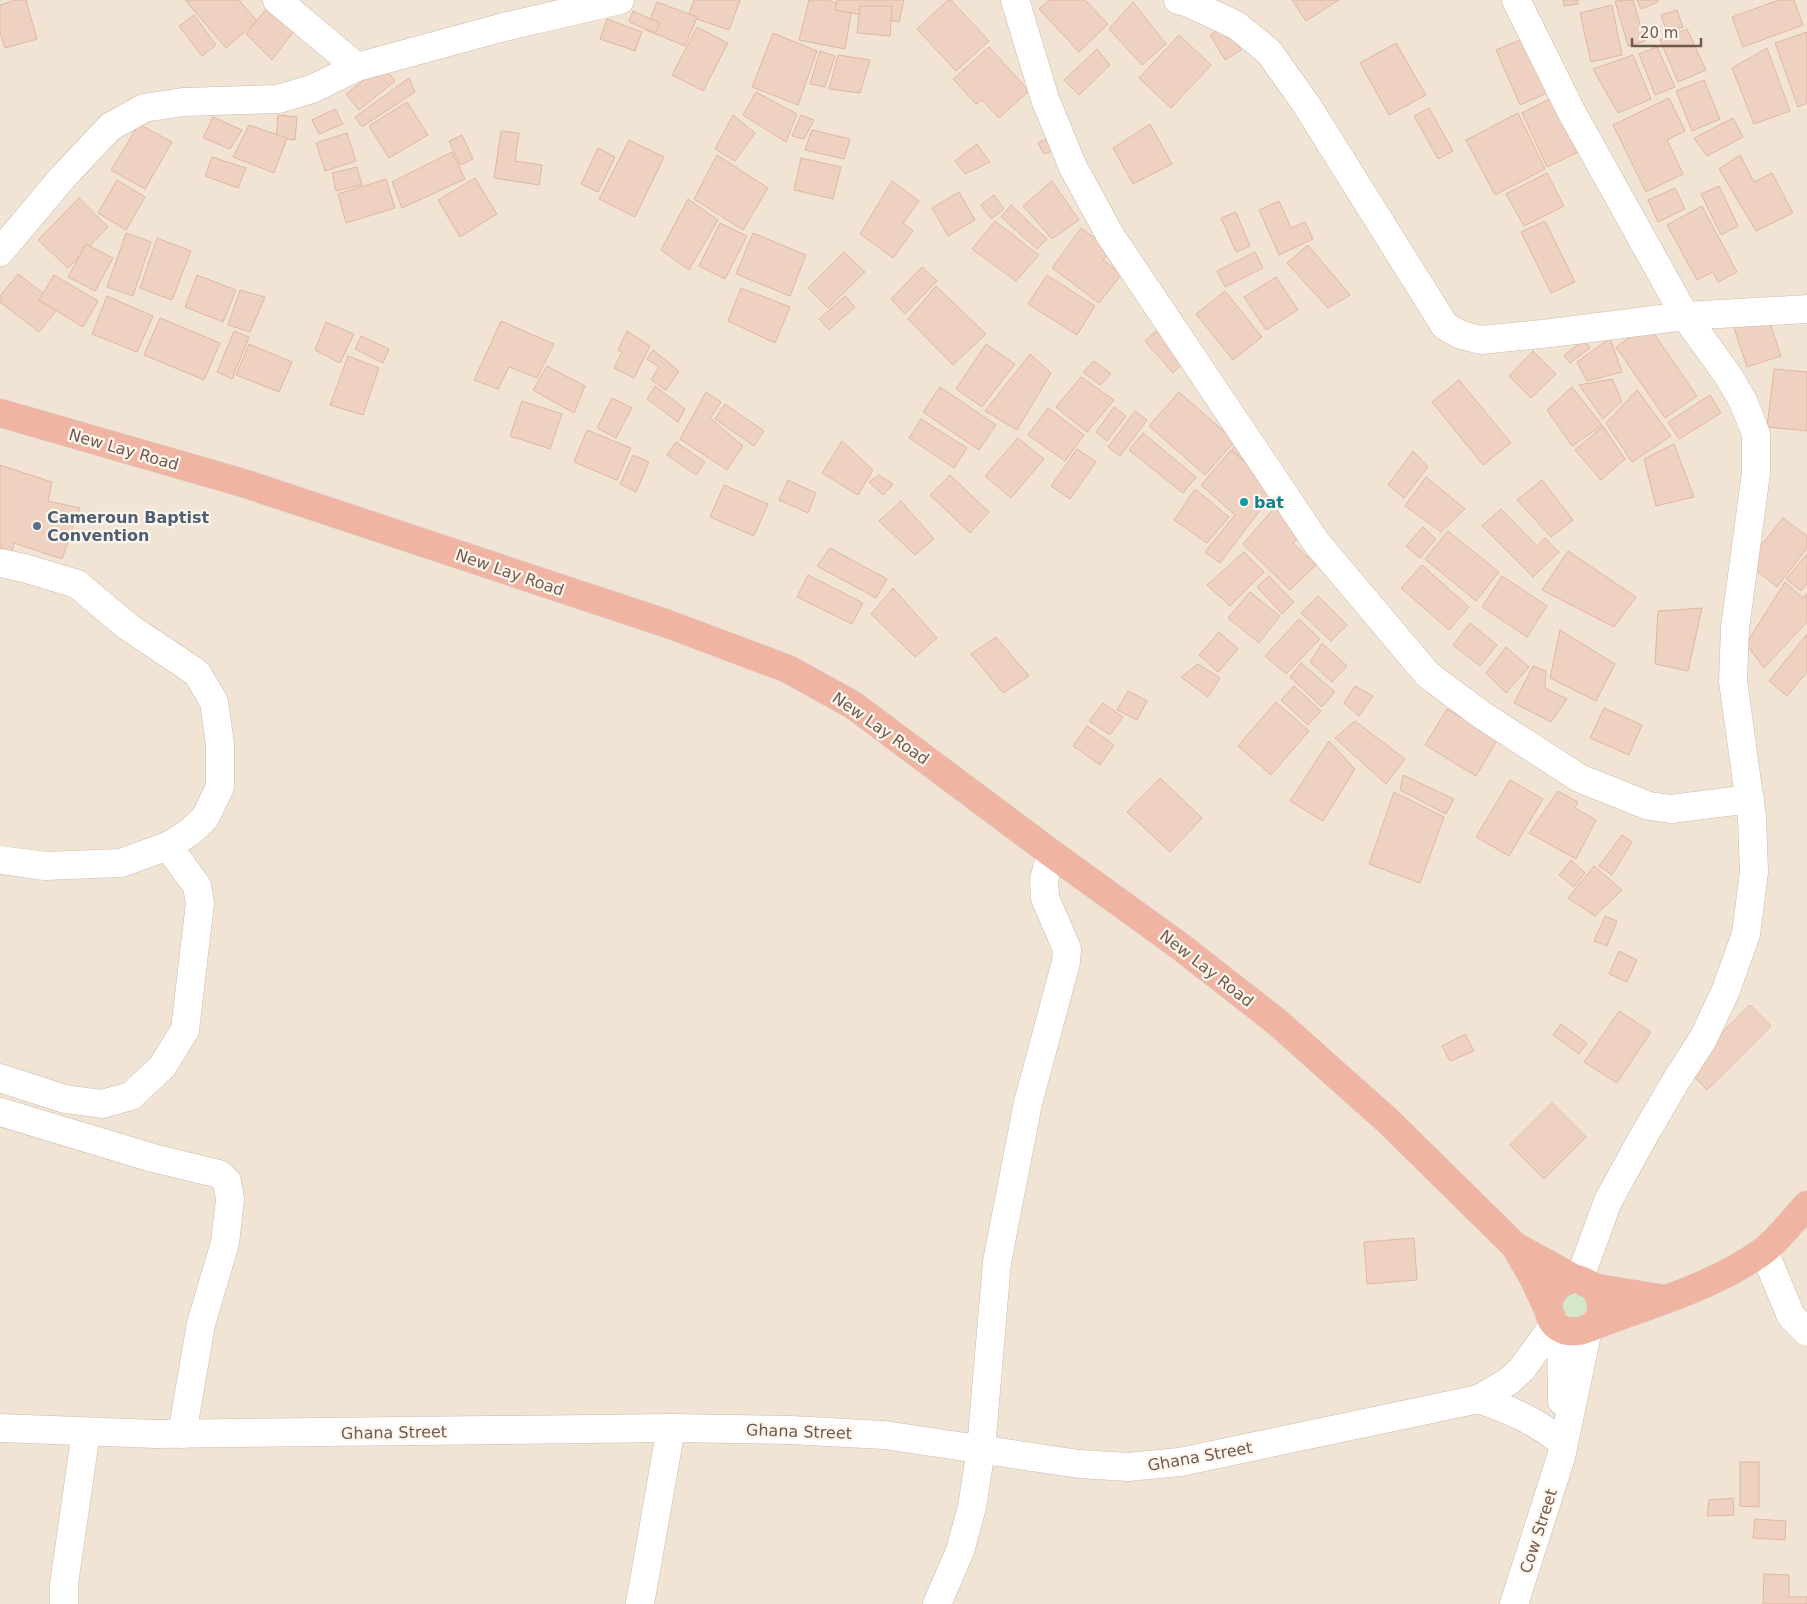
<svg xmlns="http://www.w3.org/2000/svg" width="1807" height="1604" viewBox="0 0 1807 1604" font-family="'DejaVu Sans',sans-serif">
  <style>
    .residential { fill: #f2e4d5 }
    .green { fill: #d4e7c6 }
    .building { fill: #eed1c0; stroke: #dfb7a2 }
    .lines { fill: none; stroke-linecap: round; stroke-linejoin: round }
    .minor-casing { stroke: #cbbaad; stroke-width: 29 }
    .highway-casing { stroke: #d8d1cd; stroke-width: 29 }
    .minor { stroke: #fff; stroke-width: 28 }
    .highway { stroke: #f0b4a2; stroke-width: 28 }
    .culture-dot { fill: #0f9aa8; stroke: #fef6ec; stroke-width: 2 }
    .service-dot { fill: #5c6f8a; stroke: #fef6ec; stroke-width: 2 }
    .labels { text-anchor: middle; stroke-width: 4.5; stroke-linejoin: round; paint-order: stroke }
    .street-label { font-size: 16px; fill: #72594d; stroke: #fef6ec }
    .culture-label { font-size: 16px; font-weight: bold; fill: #0d838f; stroke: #fef6ec; text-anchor: start }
    .service-label { font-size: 16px; font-weight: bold; fill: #4e5e75; stroke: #fef6ec; text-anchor: start }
  </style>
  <rect width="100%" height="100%" fill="#faf2e6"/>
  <rect class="residential" x="0" y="0" width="1807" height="1604"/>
  <circle class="green" cx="1575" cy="1305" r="12"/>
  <g class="building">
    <polygon points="15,0 26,0 37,39 5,48 0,33 0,5"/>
    <polygon points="185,0 239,0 257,21 226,48"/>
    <polygon points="694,0 740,0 729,30 688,16"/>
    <polygon points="809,0 828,0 852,9 845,49 799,40"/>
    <polygon points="837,0 904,0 899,22 835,10"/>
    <polygon points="948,0 951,0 989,41 956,71 917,29"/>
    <polygon points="1049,0 1085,0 1108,24 1079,52 1039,9"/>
    <polygon points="1292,0 1339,0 1306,21"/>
    <polygon points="1563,0 1578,0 1578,4 1564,6"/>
    <polygon points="1633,0 1645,41 1628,46 1615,1"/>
    <polygon points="1637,0 1657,0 1658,2 1641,9"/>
    <polygon points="1779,0 1794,0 1803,25 1743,47 1732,17"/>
    <polygon points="657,2 697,17 685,46 646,30"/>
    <polygon points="1133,2 1166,44 1142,65 1109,29"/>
    <polygon points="1612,5 1622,55 1591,62 1580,13"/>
    <polygon points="860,6 892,6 890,36 857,33"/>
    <polygon points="267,8 293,32 272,60 246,34"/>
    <polygon points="1677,10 1683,27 1667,33 1661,15"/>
    <polygon points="633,11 660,23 655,33 629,22"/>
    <polygon points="194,15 216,45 202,56 179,26"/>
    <polygon points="607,19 642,32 635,51 600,39"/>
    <polygon points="1226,25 1241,50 1225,60 1210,35"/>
    <polygon points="697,27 728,43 703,91 672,75"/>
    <polygon points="1687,29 1706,70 1678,82 1660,40"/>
    <polygon points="1807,32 1807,103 1798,107 1775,43"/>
    <polygon points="773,33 817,51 798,105 752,87"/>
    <polygon points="1179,35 1211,65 1171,108 1139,78"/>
    <polygon points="1532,35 1556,89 1520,105 1496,50"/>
    <polygon points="1396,43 1426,95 1389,115 1360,63"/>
    <polygon points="989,47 1029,91 999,118 982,100 976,104 953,79"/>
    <polygon points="1657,47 1675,87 1655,95 1639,54"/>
    <polygon points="1767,48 1790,111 1754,124 1732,68"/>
    <polygon points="1097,49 1110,65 1079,95 1064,80"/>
    <polygon points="820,51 835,56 825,87 810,84"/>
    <polygon points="838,55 870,60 860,93 829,89"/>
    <polygon points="1633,55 1651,99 1618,113 1593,69"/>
    <polygon points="382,65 395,81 359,110 346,94"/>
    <polygon points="409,78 415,92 362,127 355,117"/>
    <polygon points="1704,80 1720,119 1692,131 1676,91"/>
    <polygon points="756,92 797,114 786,142 743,115"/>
    <polygon points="1557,95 1582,150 1547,167 1522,113"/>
    <polygon points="1669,98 1685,131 1667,140 1683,174 1646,192 1613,125"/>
    <polygon points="407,102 428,135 389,158 369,126"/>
    <polygon points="1429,108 1453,151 1438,159 1414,116"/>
    <polygon points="335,109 343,124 319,134 312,120"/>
    <polygon points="1518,113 1545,169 1495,195 1466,140"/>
    <polygon points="278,115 297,117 295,140 276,138"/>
    <polygon points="733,115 755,133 735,161 715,149"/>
    <polygon points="801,115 814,120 804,139 792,136"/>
    <polygon points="213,117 242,130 230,149 203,138"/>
    <polygon points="1733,118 1743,137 1707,156 1694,138"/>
    <polygon points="139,124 172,142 145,189 111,170"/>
    <polygon points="1150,124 1172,164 1133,184 1113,148"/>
    <polygon points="249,125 287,138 274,173 233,157"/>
    <polygon points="812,130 850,139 844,159 805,150"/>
    <polygon points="501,131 519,133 515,161 542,165 539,185 494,178"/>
    <polygon points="347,133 356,161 325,171 316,143"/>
    <polygon points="462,135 473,159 460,165 449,141"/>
    <polygon points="1046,139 1052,151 1044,154 1038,143"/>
    <polygon points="629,140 664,157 635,217 599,199"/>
    <polygon points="977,144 990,162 965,174 955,161"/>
    <polygon points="598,148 615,157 598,192 581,184"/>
    <polygon points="452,152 465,179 402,208 392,182"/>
    <polygon points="717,155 768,188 743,230 694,199"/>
    <polygon points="1740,155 1754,182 1772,173 1793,213 1756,231 1719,169"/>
    <polygon points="212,157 246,168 238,188 205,176"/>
    <polygon points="801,158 841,167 833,199 794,190"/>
    <polygon points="357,167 362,185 336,191 332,173"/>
    <polygon points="1547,173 1564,206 1524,226 1506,194"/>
    <polygon points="475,178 497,214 460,237 438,200"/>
    <polygon points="386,179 395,208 346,223 338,194"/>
    <polygon points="117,180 145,197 126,230 98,213"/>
    <polygon points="892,181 919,201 903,223 913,231 893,258 860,234"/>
    <polygon points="1052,181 1079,220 1052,239 1023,206"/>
    <polygon points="1719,186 1738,226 1721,235 1701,194"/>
    <polygon points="1675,188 1685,209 1658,222 1648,200"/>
    <polygon points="959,192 975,220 948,236 932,208"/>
    <polygon points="994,195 1004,209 991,219 981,205"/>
    <polygon points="79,198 108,227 68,268 38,240"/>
    <polygon points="688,199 718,220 689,270 661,250"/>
    <polygon points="1279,201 1291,228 1305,222 1313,239 1279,255 1259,210"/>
    <polygon points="1011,205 1047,239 1037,249 1001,217"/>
    <polygon points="1702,206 1737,272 1718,282 1713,272 1697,280 1667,225"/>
    <polygon points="1236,212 1250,246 1236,252 1221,218"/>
    <polygon points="995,221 1039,255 1016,281 972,249"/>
    <polygon points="1545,221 1575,282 1551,293 1521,232"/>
    <polygon points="720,223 747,236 725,279 699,266"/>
    <polygon points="1081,228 1111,250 1103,260 1122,274 1099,303 1052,268"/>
    <polygon points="126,233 151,242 133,296 107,287"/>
    <polygon points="753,233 806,255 790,296 736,274"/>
    <polygon points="157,238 191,251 172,300 140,288"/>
    <polygon points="86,244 113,258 95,291 68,277"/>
    <polygon points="1308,245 1350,295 1328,308 1287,263"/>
    <polygon points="844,252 865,272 828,308 808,288"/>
    <polygon points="1255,252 1263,268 1225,287 1217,271"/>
    <polygon points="922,267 937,281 905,314 891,299"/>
    <polygon points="18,274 60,306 39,332 0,302 0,296"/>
    <polygon points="54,275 98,301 83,327 39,300"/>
    <polygon points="197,275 236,290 223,322 185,307"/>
    <polygon points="1047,275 1095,306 1077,335 1028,304"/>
    <polygon points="1276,277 1298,310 1266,330 1244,297"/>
    <polygon points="936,286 986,334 953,365 908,319"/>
    <polygon points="741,288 790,307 775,343 728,321"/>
    <polygon points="240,290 265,297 250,332 228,325"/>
    <polygon points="1225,291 1262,337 1233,360 1196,314"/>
    <polygon points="107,296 153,316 137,352 92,334"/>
    <polygon points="845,296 855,307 829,330 819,319"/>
    <polygon points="1767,314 1781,356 1747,367 1733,325"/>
    <polygon points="160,318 220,343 204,380 144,355"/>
    <polygon points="501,321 554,344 537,378 509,367 498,389 474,380"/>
    <polygon points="326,322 354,334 340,363 315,350"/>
    <polygon points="1648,325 1697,396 1665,418 1616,347"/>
    <polygon points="1162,326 1187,359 1173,373 1145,341"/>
    <polygon points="234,331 249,337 232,379 217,372"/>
    <polygon points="627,331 650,346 634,378 614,368 622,352 618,350"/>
    <polygon points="361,336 389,349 383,363 355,349"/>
    <polygon points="1610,338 1622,372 1587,381 1577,362"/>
    <polygon points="1584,340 1590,348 1570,363 1564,355"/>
    <polygon points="249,344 292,362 279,392 236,375"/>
    <polygon points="986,344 1015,364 982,407 956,389"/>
    <polygon points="653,350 679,371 666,390 651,380 659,367 647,359"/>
    <polygon points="1533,351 1556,374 1531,398 1509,376"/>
    <polygon points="1030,354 1051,373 1017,430 985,411"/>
    <polygon points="348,356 379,368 363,415 330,405"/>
    <polygon points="1094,361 1111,374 1100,385 1083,372"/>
    <polygon points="547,366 585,386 574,413 533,390"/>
    <polygon points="1774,369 1807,372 1807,431 1767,427"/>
    <polygon points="1081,377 1114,400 1087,432 1056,407"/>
    <polygon points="1612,379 1622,401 1603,419 1579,385"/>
    <polygon points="1459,380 1511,443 1483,465 1432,402"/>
    <polygon points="655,386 685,409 678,422 647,399"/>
    <polygon points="940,387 996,425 979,450 923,412"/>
    <polygon points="1572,387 1602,425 1572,446 1547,410"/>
    <polygon points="1637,390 1671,436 1632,462 1606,423"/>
    <polygon points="706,392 721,402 710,418 743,446 727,470 680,439"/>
    <polygon points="1179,392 1235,441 1205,475 1149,426"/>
    <polygon points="1710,395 1721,413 1679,439 1668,422"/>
    <polygon points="612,398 632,408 616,438 597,428"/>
    <polygon points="522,401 562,414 550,449 510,436"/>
    <polygon points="725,404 764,431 754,446 715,419"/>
    <polygon points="1114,407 1126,416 1107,441 1096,432"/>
    <polygon points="1048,408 1084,435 1065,461 1028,435"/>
    <polygon points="1135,411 1147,420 1120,456 1108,447"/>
    <polygon points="921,419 967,448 954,468 909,438"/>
    <polygon points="1603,426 1625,459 1601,480 1575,450"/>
    <polygon points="587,430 631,448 617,480 574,462"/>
    <polygon points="1143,433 1196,477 1183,493 1129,450"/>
    <polygon points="1018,438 1044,459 1011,498 985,476"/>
    <polygon points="1238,439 1254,452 1239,470 1227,460"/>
    <polygon points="842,441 873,470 858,495 822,473"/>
    <polygon points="676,442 705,462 696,475 667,455"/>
    <polygon points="1674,444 1694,497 1656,506 1644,459"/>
    <polygon points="1077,449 1096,462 1070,499 1051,486"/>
    <polygon points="1231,450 1277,488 1220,563 1205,552 1235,515 1201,485"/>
    <polygon points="1413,451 1428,467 1404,498 1388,485"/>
    <polygon points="633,455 649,462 636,492 620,484"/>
    <polygon points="0,465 52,482 48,501 80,508 62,559 14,543 12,552 0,548"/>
    <polygon points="879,475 893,484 883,495 869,482"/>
    <polygon points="950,475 989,512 970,533 930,495"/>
    <polygon points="1426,477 1465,509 1441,532 1405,506"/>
    <polygon points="788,480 816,493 808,513 779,500"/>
    <polygon points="1542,480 1573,520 1551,537 1517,500"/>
    <polygon points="724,485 768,504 754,536 710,517"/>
    <polygon points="1195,489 1229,517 1207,543 1174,520"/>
    <polygon points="901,501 934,539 915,555 879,521"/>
    <polygon points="1275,507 1304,533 1293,543 1316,565 1290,590 1243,544"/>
    <polygon points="1501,509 1537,546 1545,538 1559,552 1533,577 1482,526"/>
    <polygon points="1783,518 1807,536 1807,548 1777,587 1747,563"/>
    <polygon points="1423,527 1436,539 1420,558 1406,546"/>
    <polygon points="1448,531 1499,572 1476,601 1425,559"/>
    <polygon points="830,548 887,579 876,598 817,566"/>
    <polygon points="1568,551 1636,597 1614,627 1542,590"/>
    <polygon points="1244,552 1264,572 1230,606 1207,585"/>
    <polygon points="1807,554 1807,584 1801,591 1786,579"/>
    <polygon points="1422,565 1469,607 1449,630 1401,588"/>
    <polygon points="808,575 863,603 852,624 797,597"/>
    <polygon points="1269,576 1294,602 1282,614 1257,587"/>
    <polygon points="1502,576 1547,606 1527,637 1482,607"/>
    <polygon points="1785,582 1803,598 1806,594 1807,595 1807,622 1764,668 1746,644"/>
    <polygon points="893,588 937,638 915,657 871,614"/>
    <polygon points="1250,592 1280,616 1259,643 1228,618"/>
    <polygon points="1318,596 1347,625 1331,641 1301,613"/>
    <polygon points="1702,608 1688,671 1655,664 1658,611"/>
    <polygon points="1299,619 1320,639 1286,674 1265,656"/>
    <polygon points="1470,623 1497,645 1480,666 1453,645"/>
    <polygon points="1560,630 1615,664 1596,701 1550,678"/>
    <polygon points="1219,632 1238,649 1218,672 1199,655"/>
    <polygon points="1807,634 1807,672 1787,696 1769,681"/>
    <polygon points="996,637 1029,676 1003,693 971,654"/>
    <polygon points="1322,643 1347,666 1332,682 1310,662"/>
    <polygon points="1506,647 1529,667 1506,693 1486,673"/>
    <polygon points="1301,663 1335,692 1322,707 1290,677"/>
    <polygon points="1198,664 1220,678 1208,697 1181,677"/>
    <polygon points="1533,666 1546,671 1545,688 1567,699 1551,722 1514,703"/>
    <polygon points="1294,686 1321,711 1308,725 1281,700"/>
    <polygon points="1355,686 1373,696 1359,716 1344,703"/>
    <polygon points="1128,691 1147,701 1137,720 1117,710"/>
    <polygon points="1276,702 1309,731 1271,775 1238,746"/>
    <polygon points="1103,703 1123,717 1110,735 1089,721"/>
    <polygon points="1604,708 1642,725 1629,755 1590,738"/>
    <polygon points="1447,709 1498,739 1476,776 1425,745"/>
    <polygon points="1355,721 1405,759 1386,784 1335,738"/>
    <polygon points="1087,726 1114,745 1100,765 1073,746"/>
    <polygon points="1329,741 1355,769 1323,821 1290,801"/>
    <polygon points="1403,775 1454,799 1446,814 1400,790"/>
    <polygon points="1160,778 1202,818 1170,852 1127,812"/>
    <polygon points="1510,780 1543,799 1509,856 1476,837"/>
    <polygon points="1558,791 1578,802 1575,808 1596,820 1576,859 1529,833"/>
    <polygon points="1394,792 1444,817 1420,883 1369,864"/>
    <polygon points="1622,835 1632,842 1612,875 1599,866"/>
    <polygon points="1571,860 1585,873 1574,887 1559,875"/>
    <polygon points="1594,866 1622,890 1595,916 1568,898"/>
    <polygon points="1605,916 1617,921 1607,946 1594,941"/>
    <polygon points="1619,951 1637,960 1627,982 1609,974"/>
    <polygon points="1750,1005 1771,1026 1707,1090 1686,1068"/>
    <polygon points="1619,1011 1651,1032 1617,1083 1584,1062"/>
    <polygon points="1561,1024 1587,1043 1579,1054 1553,1035"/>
    <polygon points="1465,1034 1474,1051 1450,1061 1442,1046"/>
    <polygon points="1552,1103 1586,1137 1544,1179 1510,1145"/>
    <polygon points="1414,1238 1417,1280 1367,1284 1364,1242"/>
    <polygon points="1740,1462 1759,1462 1759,1507 1740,1506"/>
    <polygon points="1733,1498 1734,1515 1707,1516 1709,1500"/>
    <polygon points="1755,1519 1786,1521 1785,1540 1753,1538"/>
    <polygon points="1764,1574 1789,1575 1789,1597 1807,1597 1807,1604 1763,1604"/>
  </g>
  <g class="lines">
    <defs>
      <g id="minor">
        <polyline points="277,0 357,67"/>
        <polyline points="1015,0 1045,99 1073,167 1110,235 1316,542 1428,675 1482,715 1579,778 1649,806 1671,809 1750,799"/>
        <polyline points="1178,0 1189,3 1236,25 1269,52 1306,104 1445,326 1461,335 1481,340 1551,333 1685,316 1807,309"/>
        <polyline points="1516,0 1571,111 1685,316 1727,374 1743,401 1756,434 1756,473 1735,628 1733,681 1752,818 1754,872 1746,934 1726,990 1703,1039 1677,1079 1642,1139 1608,1201 1579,1280"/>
        <polyline points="0,252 62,178 110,127 144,108 183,102 278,99 312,89 357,67 504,27 620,0"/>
        <polyline points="0,563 24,568 77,584 127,626 197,673 214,702 220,744 220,787 205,818 190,832 168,846 121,863 45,866 0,860"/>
        <polyline points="0,1078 65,1099 102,1104 131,1096 162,1067 185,1030 200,903 197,886 168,846"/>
        <polyline points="0,1112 153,1158 219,1174 227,1181 230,1199 225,1243 201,1324 182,1434"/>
        <polyline points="1764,1251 1791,1316 1807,1332"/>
        <polyline points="1561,1329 1562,1401"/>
        <path d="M1479 1399C1512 1411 1532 1419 1561 1441"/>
        <polyline points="0,1428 156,1434 671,1428 790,1430 884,1435 1079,1464 1128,1467 1180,1462 1479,1399 1509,1381 1522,1369 1555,1323"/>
        <polyline points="64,1604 64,1584 86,1432"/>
        <polyline points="640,1604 671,1428"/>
        <polyline points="937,1604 960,1551 972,1507 981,1449 997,1262 1028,1103 1066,962 1067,949 1045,898 1044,880 1051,853"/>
        <polyline points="1514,1604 1561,1457 1588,1329"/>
      </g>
      <g id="highway">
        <polyline points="0,413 243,483 668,624 788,669 853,705 1051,853 1181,947 1277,1022 1388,1121 1515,1246 1534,1279 1552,1318"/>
        <polyline points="1515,1246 1575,1279"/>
        <path d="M1594 1287C1626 1335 1542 1350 1549 1302 1551 1293 1556 1285 1565 1282 1568 1280 1572 1279 1576 1279 1584 1280 1590 1286 1597 1288 1619 1292 1643 1295 1665 1299"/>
        <path d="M1591 1327C1649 1304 1711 1288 1762 1252 1775 1243 1796 1217 1807 1205"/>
      </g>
    </defs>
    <use href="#minor" class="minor-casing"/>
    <use href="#highway" class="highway-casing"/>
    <use href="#minor" class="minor"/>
    <use href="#highway" class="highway"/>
  </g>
  <circle class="culture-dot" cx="1244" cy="502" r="5"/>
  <circle class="service-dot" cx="37" cy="526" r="5"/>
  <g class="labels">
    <g class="street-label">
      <text transform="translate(124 449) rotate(16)" y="6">New Lay Road</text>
      <text transform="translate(510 572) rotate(19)" y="6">New Lay Road</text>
      <text transform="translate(881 728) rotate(35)" y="6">New Lay Road</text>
      <text transform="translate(1207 968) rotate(38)" y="6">New Lay Road</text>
      <text transform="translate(799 1431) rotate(2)" y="6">Ghana Street</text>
      <text transform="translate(394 1432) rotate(-1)" y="6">Ghana Street</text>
      <text transform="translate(1200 1456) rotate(-10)" y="6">Ghana Street</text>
      <text transform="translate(1538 1531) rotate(-72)" y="6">Cow Street</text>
    </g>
    <g class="culture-label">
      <text x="1254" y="508">bat</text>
    </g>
    <g class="service-label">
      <text x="47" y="523">Cameroun Baptist<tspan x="47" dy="18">Convention</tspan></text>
    </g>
  </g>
  <path d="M1632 38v8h69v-8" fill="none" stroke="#72594d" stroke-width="2.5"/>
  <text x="1640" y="38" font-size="15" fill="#72594d" stroke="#fef6ec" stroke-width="4" paint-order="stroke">20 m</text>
</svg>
